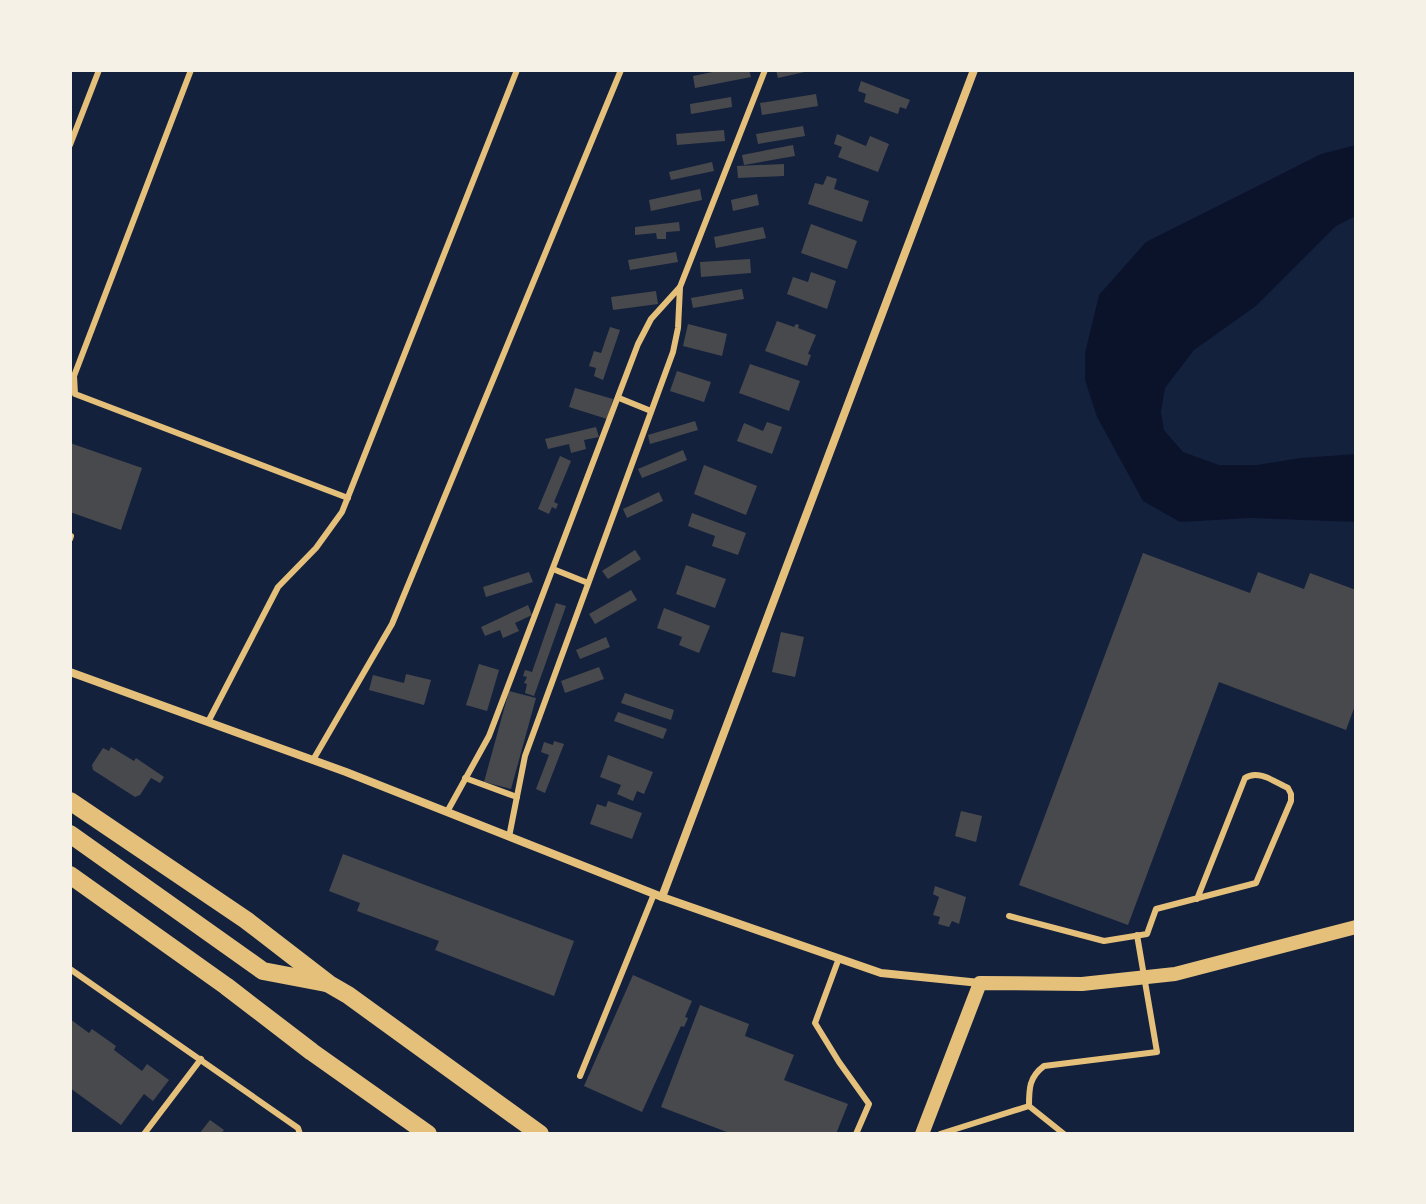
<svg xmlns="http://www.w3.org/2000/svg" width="1426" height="1204" viewBox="0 0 1426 1204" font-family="'Public Sans',sans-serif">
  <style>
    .water { fill: #0b132b }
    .building { fill: #48494c }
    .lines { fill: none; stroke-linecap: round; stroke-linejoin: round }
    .service { stroke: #e5c07b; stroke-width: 6 }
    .minor { stroke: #e5c07b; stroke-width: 8 }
    .tertiary { stroke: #e5c07b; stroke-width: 14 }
    .primary { stroke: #e5c07b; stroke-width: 18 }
  </style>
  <rect width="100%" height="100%" fill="#14213d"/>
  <polygon class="water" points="1356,145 1356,216 1336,226 1256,306 1194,350 1165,388 1161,412 1164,430 1183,452 1219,465 1257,465 1300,458 1356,454 1356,522 1250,518 1180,522 1143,501 1097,417 1085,380 1085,353 1099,295 1146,242 1321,154"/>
  <g class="building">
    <polygon points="722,70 749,70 751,77 695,88 693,76"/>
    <polygon points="776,70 809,70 809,71 778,78"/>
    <polygon points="861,81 910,100 906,109 900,107 898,114 864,102 866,94 858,91"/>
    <polygon points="816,94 818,106 762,115 760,103"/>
    <polygon points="731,97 732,107 691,114 690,104"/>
    <polygon points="803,126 805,136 758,144 756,134"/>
    <polygon points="724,130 725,141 677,145 676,134"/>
    <polygon points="837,134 866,146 870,136 889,144 878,172 838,157 842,147 834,144"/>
    <polygon points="793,145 795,156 744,165 742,155"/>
    <polygon points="712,162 714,171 671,180 669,172"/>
    <polygon points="784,164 784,176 738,178 737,166"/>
    <polygon points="827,176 837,179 834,189 869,201 862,222 808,204 815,183 823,185"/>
    <polygon points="700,189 702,200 651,211 649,200"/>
    <polygon points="757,194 759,205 733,211 731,200"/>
    <polygon points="679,222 680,231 666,232 666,239 657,239 656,233 635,235 635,227"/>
    <polygon points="811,224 857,241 847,269 801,253"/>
    <polygon points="763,227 766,238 716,248 714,237"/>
    <polygon points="676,252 678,262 630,270 628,260"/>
    <polygon points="750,259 751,273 701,277 700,262"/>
    <polygon points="811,272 836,281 827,309 787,294 793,277 808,282"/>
    <polygon points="742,289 744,299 693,308 691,298"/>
    <polygon points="656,291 658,304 613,310 611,297"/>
    <polygon points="777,321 794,327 796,324 799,325 798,328 816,335 808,354 811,355 807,366 765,351"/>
    <polygon points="688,324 727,334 722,356 683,346"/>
    <polygon points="610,327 620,330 603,380 594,376 596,368 589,366 594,351 601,353"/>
    <polygon points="750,364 800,381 789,411 739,393"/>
    <polygon points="677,371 711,382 704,402 670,391"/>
    <polygon points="575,388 613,399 607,419 569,407"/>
    <polygon points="695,421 698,430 650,444 648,435"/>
    <polygon points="767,422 782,427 772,454 737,441 744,423 763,431"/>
    <polygon points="596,427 599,437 584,440 586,449 571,453 569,444 548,449 545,439"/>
    <polygon points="70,443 142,468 121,530 70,512"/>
    <polygon points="683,450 687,460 642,478 638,469"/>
    <polygon points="560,456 571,461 554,502 558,504 556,509 552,507 549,514 538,509"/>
    <polygon points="704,465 757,486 746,515 694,494"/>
    <polygon points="659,492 663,501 627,518 623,509"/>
    <polygon points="692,513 746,533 738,555 712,546 715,536 688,526"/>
    <polygon points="635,550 641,559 608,579 602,571"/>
    <polygon points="1143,553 1250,593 1258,572 1304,589 1310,573 1356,590 1356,703 1346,730 1219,682 1128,925 1019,885"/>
    <polygon points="686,565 726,579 715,608 676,594"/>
    <polygon points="529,572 533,582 486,597 483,587"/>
    <polygon points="631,590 637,600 595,624 589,614"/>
    <polygon points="556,603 566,606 534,696 525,693 527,684 524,683 527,677 523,676 525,670 532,672"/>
    <polygon points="528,605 532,615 515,623 519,631 503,638 500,630 485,636 481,627"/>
    <polygon points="664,608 710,626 699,653 679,645 682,637 657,628"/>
    <polygon points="781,632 804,637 795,677 772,672"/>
    <polygon points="606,637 610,647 580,659 576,650"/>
    <polygon points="479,664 499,670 487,711 466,705"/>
    <polygon points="599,667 604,679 565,693 561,681"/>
    <polygon points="406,674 431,680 424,705 369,690 373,675 404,683"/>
    <polygon points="509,691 536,698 511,789 484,782"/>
    <polygon points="625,693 674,710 671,720 621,703"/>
    <polygon points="618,712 667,729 663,739 614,721"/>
    <polygon points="554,741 564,744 545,793 536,789 549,755 541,752 544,742 553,745"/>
    <polygon points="111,747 134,761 136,758 164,777 160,783 151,778 140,795 135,797 93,770 92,765 103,748 109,751"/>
    <polygon points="608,755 653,772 644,794 637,791 633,801 617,794 621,785 600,777"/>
    <polygon points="608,801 642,813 632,839 590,824 597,804 606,807"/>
    <polygon points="961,811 982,816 976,842 955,836"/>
    <polygon points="343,854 574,941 554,996 435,950 439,941 357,911 360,903 329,891"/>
    <polygon points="935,886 966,897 959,924 952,921 949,927 938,924 940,917 933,915 939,897 933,894"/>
    <polygon points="633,975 692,1001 685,1017 688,1018 684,1027 681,1026 642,1112 584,1086"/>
    <polygon points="700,1005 749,1024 745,1036 794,1055 784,1080 848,1104 836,1134 732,1134 661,1107"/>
    <polygon points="70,1019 89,1033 92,1029 116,1046 114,1050 142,1071 147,1064 169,1080 153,1101 144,1094 121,1125 70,1088"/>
    <polygon points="210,1120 224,1130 221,1134 199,1134"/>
  </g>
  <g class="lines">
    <g class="service">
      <polyline points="191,70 74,376 75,394 348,498"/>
      <polyline points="70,145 99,70"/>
      <polyline points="680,287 765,70"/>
      <polyline points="619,398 651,411"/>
      <polyline points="70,539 71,536"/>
      <polyline points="553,569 588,583"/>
      <polyline points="208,722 278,587 316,548 342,512 517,70"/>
      <polyline points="313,760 392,624 621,70"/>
      <polyline points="465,778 517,797"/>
      <polyline points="447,812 489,736 638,344 651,319 680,287 678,328 673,352 525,756 509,837"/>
      <path d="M1009 916 1104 941 1147 934 1156 909 1256 883 1291 801V794L1288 788C1275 782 1258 769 1245 778L1197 899"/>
      <polyline points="839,958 815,1023 839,1062 869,1104 856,1134"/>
      <polyline points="70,969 298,1128 300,1134"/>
      <polyline points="580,1076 654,894"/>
      <path d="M1029 1106C1029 1089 1029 1077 1044 1066L1157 1052 1137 935"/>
      <polyline points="1029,1106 1064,1134"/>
      <polyline points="144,1134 201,1059"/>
      <polyline points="940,1134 1029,1106"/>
    </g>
    <g class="minor">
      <polyline points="70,672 346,772 662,897 881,973 980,983"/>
      <polyline points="662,897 974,70"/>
    </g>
    <polyline class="tertiary" points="922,1134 980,983 1082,984 1175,974 1356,927"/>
    <g class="primary">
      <polyline points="70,801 246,920 329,984 348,995 540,1134"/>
      <polyline points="70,834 263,971 326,983"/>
      <polyline points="70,875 226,986 312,1052 428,1134"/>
    </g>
  </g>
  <rect width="1426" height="1204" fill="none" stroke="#f6f1e7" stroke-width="144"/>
</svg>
